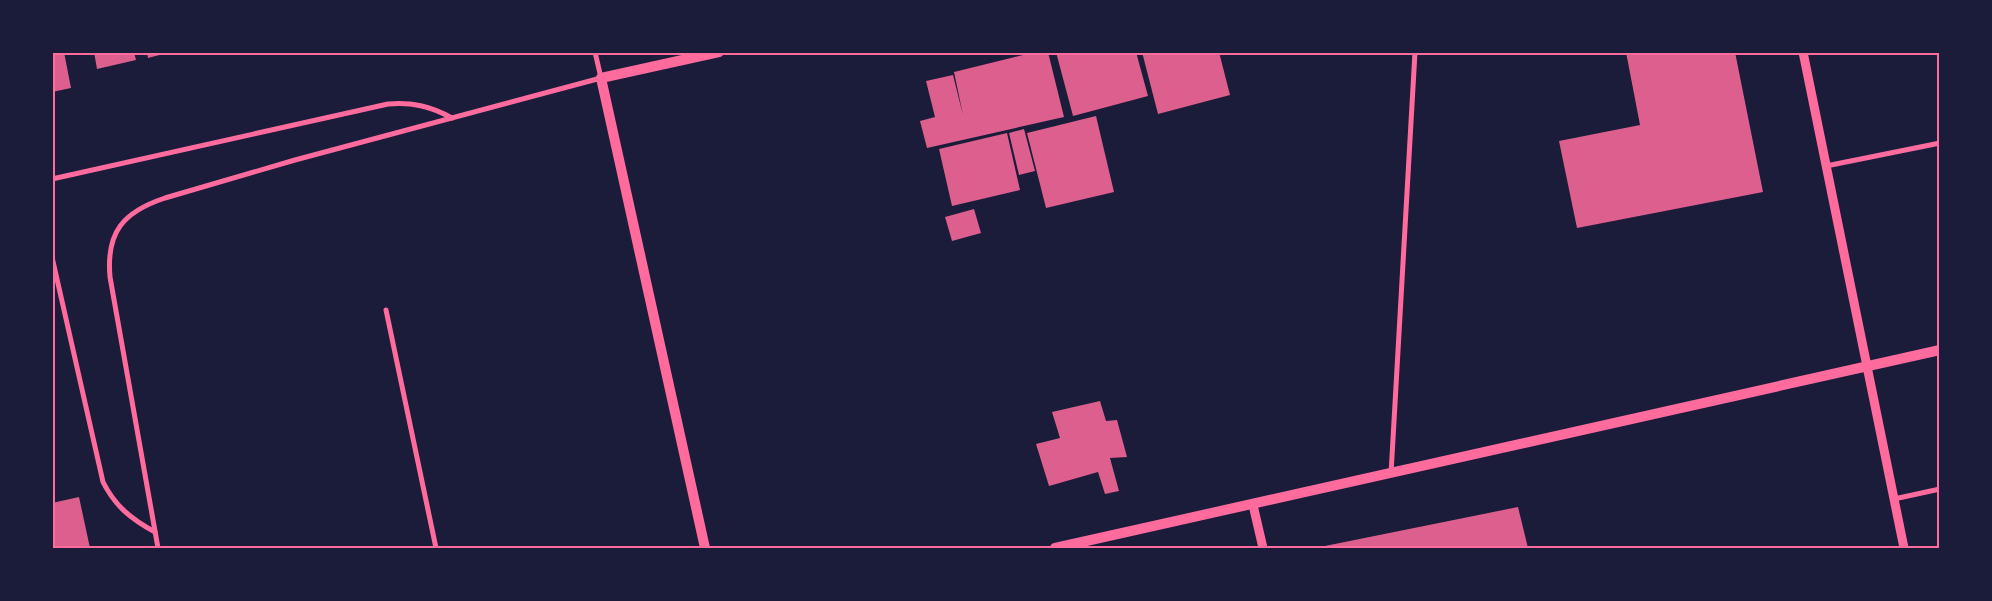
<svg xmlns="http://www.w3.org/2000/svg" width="1992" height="601" viewBox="0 0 1992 601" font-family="'Golos Text',sans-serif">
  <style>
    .building { fill: #dd5f8e }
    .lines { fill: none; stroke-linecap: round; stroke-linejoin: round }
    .minor { stroke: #ff6b9d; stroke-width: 5 }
    .tertiary { stroke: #ff6b9d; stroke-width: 9 }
    .secondary { stroke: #ff6b9d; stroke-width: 10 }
    .neatline { fill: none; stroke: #ff6b9d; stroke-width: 2 }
  </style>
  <rect width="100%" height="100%" fill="#1b1b3a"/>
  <g class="building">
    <polygon points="52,52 64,52 71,88 52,92"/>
    <polygon points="94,52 134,52 136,60 97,69"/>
    <polygon points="147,52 167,52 167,53 148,58"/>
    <polygon points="1035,52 1048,52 1064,117 927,148 920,121 935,117 926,81 953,75 963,115 954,72"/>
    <polygon points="1056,52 1136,52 1148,96 1073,116"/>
    <polygon points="1142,52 1219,52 1230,95 1158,114"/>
    <polygon points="1626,52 1735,52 1763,192 1577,228 1559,141 1640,125"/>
    <polygon points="1096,116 1114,192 1046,208 1027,133"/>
    <polygon points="1024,129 1035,171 1019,175 1009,133"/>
    <polygon points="1007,133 1020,190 952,206 939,149"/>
    <polygon points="974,209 981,233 952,241 945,217"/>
    <polygon points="1100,401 1106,421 1117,420 1127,457 1110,458 1119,491 1105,494 1098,472 1049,486 1036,444 1060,438 1052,412"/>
    <polygon points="79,497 90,548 52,548 52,503"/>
    <polygon points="1518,507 1528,548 1315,548"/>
  </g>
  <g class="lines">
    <g class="minor">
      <polyline points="1826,166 1940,143"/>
      <path d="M52 179 388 104C412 102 430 106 452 118"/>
      <path d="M52 257 103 482C115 506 131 519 155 532"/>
      <polyline points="386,310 436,548"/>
      <polyline points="1391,474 1415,52"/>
      <polyline points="1894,499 1940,489"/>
      <path d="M158 548 110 277C106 232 123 212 165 198L295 160 601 78 595 52"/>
    </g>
    <g class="tertiary">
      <polyline points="1803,52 1904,548"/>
      <polyline points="1253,505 1263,548"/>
    </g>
    <g class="secondary">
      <polyline points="705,548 601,78 719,52"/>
      <polyline points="1055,548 1940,350"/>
    </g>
  </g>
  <rect width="1992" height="601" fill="none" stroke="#1b1b3a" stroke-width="108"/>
  <rect x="54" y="54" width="1884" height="493" class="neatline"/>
</svg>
